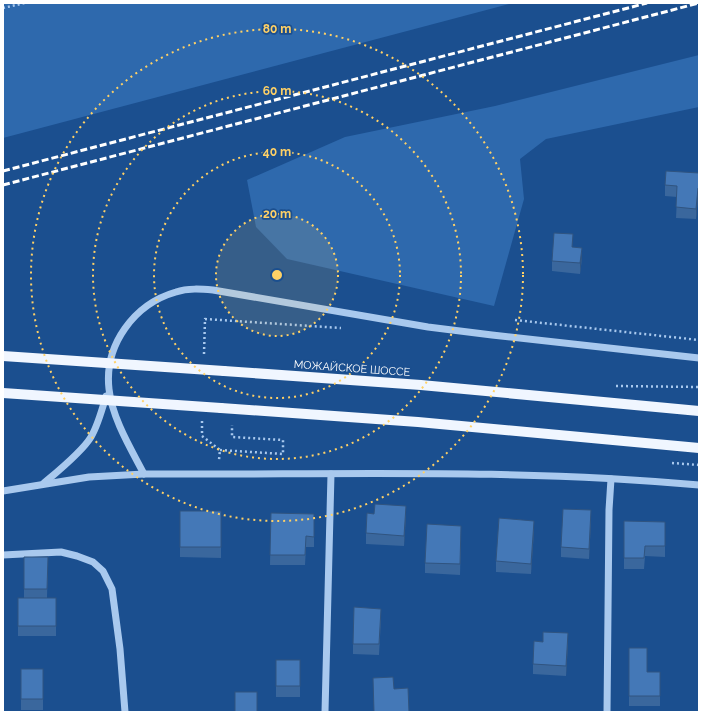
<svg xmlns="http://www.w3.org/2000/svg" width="702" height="715" viewBox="0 0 702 715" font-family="Raleway,sans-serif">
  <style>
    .green { fill: #2e69ad }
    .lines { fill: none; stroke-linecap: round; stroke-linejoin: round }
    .path { stroke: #a9c9ee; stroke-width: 2.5; stroke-dasharray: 2 3; stroke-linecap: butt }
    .minor { stroke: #a9c9ee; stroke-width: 7 }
    .major { stroke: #f0f6ff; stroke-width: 10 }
    .rail { stroke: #fff; stroke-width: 3; stroke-dasharray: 7 3; stroke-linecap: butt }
    .major-bridge { stroke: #f0f6ff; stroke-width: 10 }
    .wall { fill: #3a679d }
    .shaded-wall { fill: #305480 }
    .building { fill: #4478b7; stroke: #305480 }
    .ring { fill: none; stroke: #ffd166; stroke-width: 2; stroke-dasharray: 2 4 }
    .labels { text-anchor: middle; stroke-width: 3.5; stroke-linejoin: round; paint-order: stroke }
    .street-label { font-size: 11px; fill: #fff; stroke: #1b4f8f }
    .centre { fill: #ffd166; stroke: #1b4f8f; stroke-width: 2 }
    .ring-label { font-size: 12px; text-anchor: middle; font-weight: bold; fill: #ffd166; stroke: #1b4f8f; stroke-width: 3.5; stroke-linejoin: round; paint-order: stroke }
  </style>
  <rect width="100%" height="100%" fill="#1b4f8f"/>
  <g class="green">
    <polygon points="3,3 513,3 3,138"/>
    <polygon points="699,55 699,107 546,139 520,159 524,199 494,306 287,259 256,227 247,180 345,137 495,106"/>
  </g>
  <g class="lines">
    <g class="path">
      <polyline points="3,8 25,3"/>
      <polyline points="515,320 699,340"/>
      <polyline points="204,354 205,319 341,328"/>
      <polyline points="616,386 699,387"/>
      <polyline points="202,421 202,436 220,450 219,460"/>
      <polyline points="220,450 283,454 283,440 232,437 232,425"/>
      <polyline points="672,463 699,465"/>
    </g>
    <g class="minor">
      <path d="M144 474C131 449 112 418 109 389 104 345 134 304 176 292 188 288 201 289 213 290L428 327 492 335 699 358"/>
      <path d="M44 483C57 472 82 452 91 437 98 425 102 410 106 396"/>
      <path d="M3 491 89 477 144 474C329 475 515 468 699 485"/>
      <polyline points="3,555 61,552 77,556 93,562 103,571 112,589 120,649 125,712"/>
      <polyline points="325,712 331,474"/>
      <polyline points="607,712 609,510 611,479"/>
    </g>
    <g class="major">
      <polyline points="224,371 421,385 699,411"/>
      <polyline points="221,408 418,422 699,448"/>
    </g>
    <g class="rail">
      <polyline points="3,171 647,3"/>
      <polyline points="3,185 699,3"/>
    </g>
    <g class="major-bridge">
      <polyline points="3,356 224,371"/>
      <polyline points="3,393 221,408"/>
    </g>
  </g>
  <g class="wall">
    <polygon points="699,173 699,198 698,198 696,219 676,218 677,197 665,196 665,185"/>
    <polygon points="572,247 582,258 580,274 552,271 552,261"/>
    <polygon points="180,511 221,511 221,558 180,557"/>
    <polygon points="271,513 314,514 314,547 306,547 305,565 270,565"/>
    <polygon points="374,514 406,516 404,546 366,544 366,533"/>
    <polygon points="591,521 589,559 561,557 561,547"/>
    <polygon points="624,521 665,522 665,557 645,556 644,569 624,569"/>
    <polygon points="534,531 531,574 496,572 496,561"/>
    <polygon points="461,537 460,575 425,573 425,563"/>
    <polygon points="24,557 48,557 47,598 56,598 56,636 18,636 18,598 24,598"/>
    <polygon points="381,619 379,655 353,654 353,644"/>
    <polygon points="568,644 566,676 533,674 533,664"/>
    <polygon points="629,648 647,672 660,672 660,706 629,706"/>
    <rect x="276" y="660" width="24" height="37"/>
    <rect x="21" y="669" width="22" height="41"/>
  </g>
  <g class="shaded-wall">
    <polygon points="698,188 698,198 696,219 696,209"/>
    <polygon points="582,248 582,258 580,274 580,263"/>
    <polygon points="406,506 406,516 404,546 404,536"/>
    <polygon points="591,510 591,521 589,559 589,549"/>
    <polygon points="534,521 534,531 531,574 531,564"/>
    <polygon points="568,633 568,644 566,676 566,666"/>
  </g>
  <g class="building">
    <polygon points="666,171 699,173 699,188 698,188 696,209 676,207 677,186 665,185"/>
    <polygon points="554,233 573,234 572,247 582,248 580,263 552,261"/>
    <polygon points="375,504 406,506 404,536 366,533 367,513 374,514"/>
    <polygon points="563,509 591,510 589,549 561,547"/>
    <rect x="180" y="511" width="41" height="36"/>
    <polygon points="271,513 314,514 314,537 306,536 305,555 270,555"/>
    <polygon points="499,518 534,521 531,564 496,561"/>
    <polygon points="624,521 665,522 665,546 645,546 644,558 624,558"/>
    <polygon points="427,524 461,526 460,564 425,563"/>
    <polygon points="24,557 48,557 47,589 24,589"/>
    <rect x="18" y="598" width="38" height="28"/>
    <polygon points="354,607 381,609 379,644 353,644"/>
    <polygon points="543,632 568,633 566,666 533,664 534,641 543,642"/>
    <polygon points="629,648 647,648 647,672 660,672 660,696 629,696"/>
    <rect x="276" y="660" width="24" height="26"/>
    <rect x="21" y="669" width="22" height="30"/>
    <polygon points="393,677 394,689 408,688 409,712 374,712 373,678"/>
    <rect x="235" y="692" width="22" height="20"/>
  </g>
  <circle cx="277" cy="275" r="61" fill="#ffd166" fill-opacity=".12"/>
  <g class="ring">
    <circle cx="277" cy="275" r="61"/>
    <circle cx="277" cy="275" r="123"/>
    <circle cx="277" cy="275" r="184"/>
    <circle cx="277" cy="275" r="246"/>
  </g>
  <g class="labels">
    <g class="street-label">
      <text transform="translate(352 368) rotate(4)" y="4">МОЖАЙСКОЕ ШОССЕ</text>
    </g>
  </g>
  <circle cx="277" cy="275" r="6" class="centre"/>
  <g class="ring-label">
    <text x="277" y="33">80 m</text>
    <text x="277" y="95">60 m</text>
    <text x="277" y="156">40 m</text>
    <text x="277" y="218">20 m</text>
  </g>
  <rect width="702" height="715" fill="none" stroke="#ffffff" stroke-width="8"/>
</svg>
